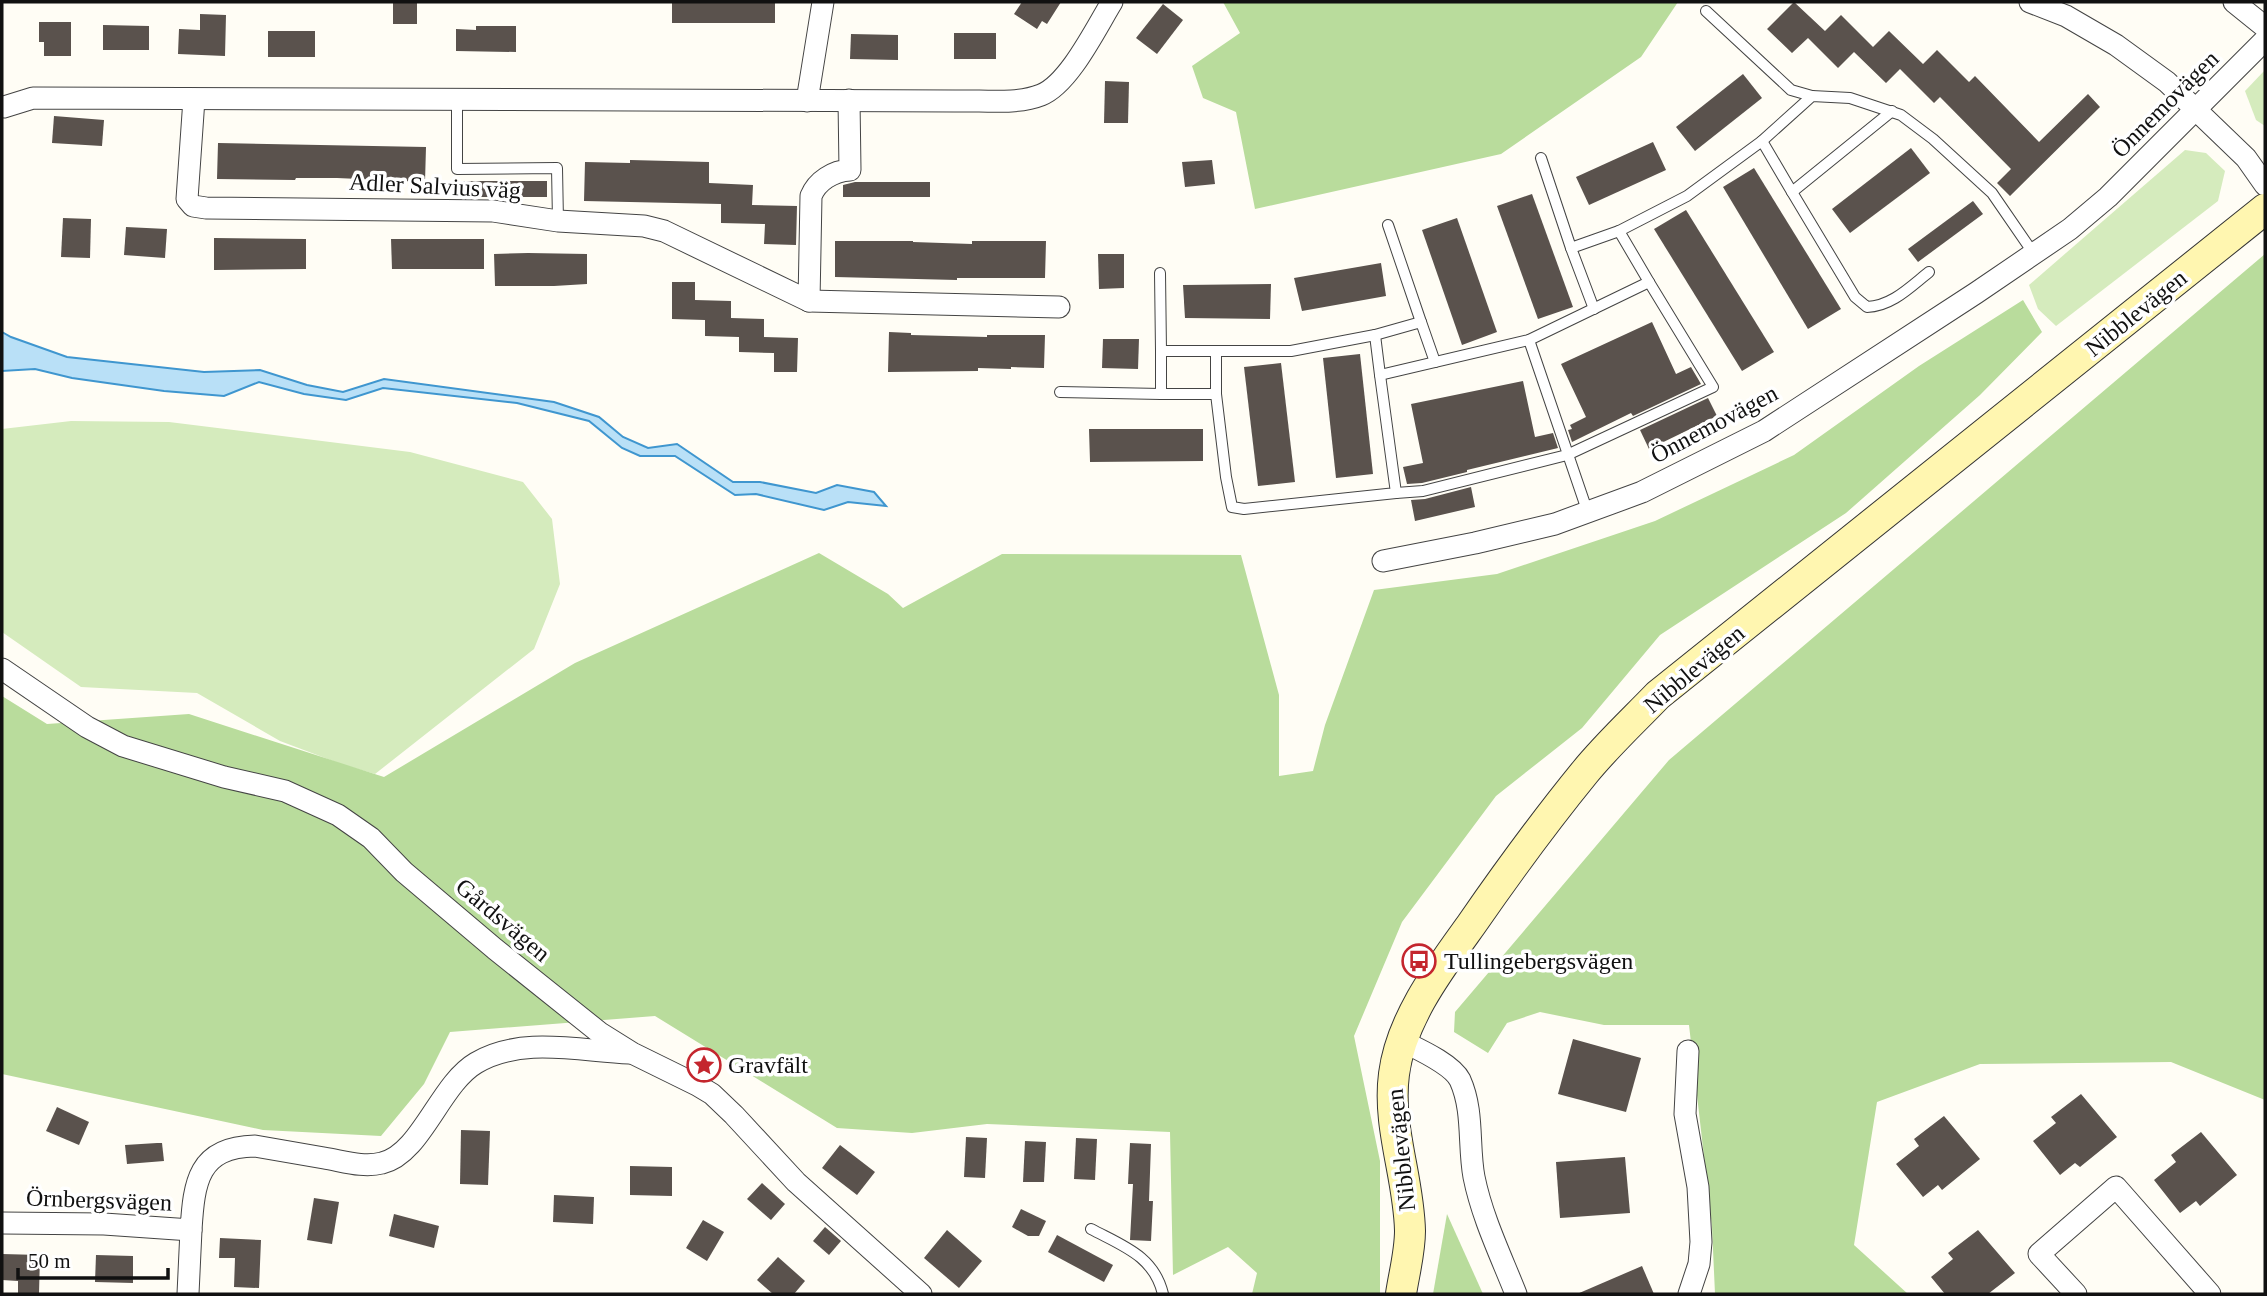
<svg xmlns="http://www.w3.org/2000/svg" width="2267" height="1296" viewBox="0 0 2267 1296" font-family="Georgia,serif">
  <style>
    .green { fill: #d5ebbd }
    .forest { fill: #b9dc9c }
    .water { fill: #b9e0f7; stroke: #3f96cf; stroke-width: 2 }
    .building { fill: #5a524d }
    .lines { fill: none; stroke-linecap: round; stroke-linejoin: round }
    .lane-casing { stroke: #444; stroke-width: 12 }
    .street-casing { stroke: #444; stroke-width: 23 }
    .secondary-casing { stroke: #333; stroke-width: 32 }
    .lane { stroke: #fff; stroke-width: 10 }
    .street { stroke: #fff; stroke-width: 21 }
    .secondary { stroke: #fff6b0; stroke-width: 30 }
    .labels { text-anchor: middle; stroke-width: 7; stroke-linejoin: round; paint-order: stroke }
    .street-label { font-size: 24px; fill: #111; stroke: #fff }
    .poi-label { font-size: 24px; fill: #111; stroke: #fff; text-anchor: start }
  </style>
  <rect width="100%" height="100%" fill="#fffdf5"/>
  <g class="green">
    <polygon points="2265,70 2265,126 2256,120 2245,91"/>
    <polygon points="2185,150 2206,153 2225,171 2218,201 2056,326 2038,309 2029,285"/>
    <polygon points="71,421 169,422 410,452 523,482 552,519 560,584 534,649 375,774 341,764 280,741 197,693 81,687 2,632 2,429"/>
  </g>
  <g class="forest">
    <polygon points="1223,2 1678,2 1641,57 1501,154 1255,209 1236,112 1203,98 1192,66 1240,33"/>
    <polygon points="2265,254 2265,1100 2171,1062 1980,1064 1877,1102 1854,1245 1908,1294 1715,1294 1712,1227 1689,1025 1604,1025 1540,1012 1507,1023 1488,1053 1454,1032 1455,1012 1669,760"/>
    <polygon points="2023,300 2042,332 1980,395 1846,513 1660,635 1582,728 1496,796 1402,922 1354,1036 1380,1161 1380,1294 1252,1294 1257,1273 1228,1247 1173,1275 1170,1132 987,1124 912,1133 837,1128 655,1016 450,1032 424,1084 381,1136 263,1130 2,1074 2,696 47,724 189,714 384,777 575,663 819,553 888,594 903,608 1002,554 1241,555 1279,695 1279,776 1313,771 1325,725 1374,590 1497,574 1655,521 1794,455 1919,366"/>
    <polygon points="1447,1214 1483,1294 1433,1294"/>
  </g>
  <polygon class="water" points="2,332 11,337 67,357 204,372 260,370 307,385 343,392 384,379 554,402 599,417 623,437 648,448 677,444 733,482 760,482 816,493 837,485 874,492 886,506 848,502 824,510 756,494 735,495 675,456 640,456 622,448 589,421 517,403 383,388 346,400 304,394 259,382 224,396 164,391 72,378 35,369 2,371"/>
  <g class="building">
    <rect x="393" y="2" width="24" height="22"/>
    <rect x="672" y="2" width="103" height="21"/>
    <polygon points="1022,2 1061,2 1047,24 1042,21 1037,29 1014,14"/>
    <polygon points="1794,2 1825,31 1841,15 1873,47 1889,31 1923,64 1937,50 1969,82 1975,76 2039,142 2088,94 2100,107 2010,196 1997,183 2011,169 1940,97 1934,103 1900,69 1886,83 1854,52 1838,68 1808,38 1792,53 1767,29"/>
    <polygon points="1163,4 1183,20 1157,54 1136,38"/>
    <polygon points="200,14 226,15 225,56 178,54 179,29 200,30"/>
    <polygon points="39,22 71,22 71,56 44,56 44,42 39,42"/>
    <polygon points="103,25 149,26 149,50 103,50"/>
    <polygon points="476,26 516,26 516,52 456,51 456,29 476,30"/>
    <rect x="268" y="31" width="47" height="26"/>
    <rect x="954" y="33" width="42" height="26"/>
    <polygon points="851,34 898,35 898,60 850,59"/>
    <polygon points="1743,74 1762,98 1695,151 1676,127"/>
    <polygon points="1105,81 1129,82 1128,123 1104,123"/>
    <polygon points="54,116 104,120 102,146 52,143"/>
    <polygon points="1653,142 1666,170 1589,205 1576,177"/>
    <polygon points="218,143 426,147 425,182 337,178 296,178 295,180 217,179"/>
    <polygon points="1911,148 1930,173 1850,233 1832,209"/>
    <polygon points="630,160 709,162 709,183 753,185 752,205 797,206 796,245 764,244 765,224 721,223 721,204 584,201 585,162 630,163"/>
    <polygon points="1212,160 1215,184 1185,187 1182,162"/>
    <polygon points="1754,168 1841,309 1808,329 1723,187"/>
    <rect x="456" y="181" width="91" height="16"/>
    <polygon points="855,182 930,182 930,197 843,197 843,185"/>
    <polygon points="1532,194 1573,307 1538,319 1497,206"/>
    <polygon points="1973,201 1983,214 1918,262 1908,249"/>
    <polygon points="1686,210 1774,352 1742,371 1654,229"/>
    <polygon points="63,218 91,219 90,258 61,257"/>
    <polygon points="1457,218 1497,332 1462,345 1422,230"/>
    <polygon points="126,227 167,229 165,258 124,255"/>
    <polygon points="214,238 306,239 306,269 214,270"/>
    <polygon points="391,239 484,239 484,269 392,269"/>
    <polygon points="835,241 913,241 913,242 972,244 972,241 1046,241 1045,278 957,278 957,280 835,277"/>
    <polygon points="528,253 587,254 587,284 554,286 495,286 494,254"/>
    <polygon points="1098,254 1124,254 1124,288 1099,289"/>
    <polygon points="1381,263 1386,296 1302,311 1294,278"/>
    <polygon points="672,282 695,282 695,300 731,301 731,318 764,319 764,337 798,338 797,372 774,372 774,353 739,352 739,337 705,336 705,320 672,319"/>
    <polygon points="1271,284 1270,319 1185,318 1183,285"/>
    <polygon points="1652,322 1676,374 1691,367 1701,384 1633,416 1631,413 1572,442 1568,430 1572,429 1570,425 1586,417 1561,364"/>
    <polygon points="889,332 911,333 911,335 987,337 987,335 1045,335 1044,368 1011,367 1011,369 978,368 978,371 888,372"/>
    <polygon points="1103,339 1139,339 1138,369 1102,368"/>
    <polygon points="1360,354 1373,474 1336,478 1323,358"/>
    <polygon points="1281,363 1295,482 1258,486 1244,367"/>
    <polygon points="1523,381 1535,437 1553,433 1558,448 1467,470 1467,472 1422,483 1407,484 1403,467 1423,463 1411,404"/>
    <polygon points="1708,398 1717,416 1649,449 1640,430"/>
    <polygon points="1089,429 1203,429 1203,461 1090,462"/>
    <polygon points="1471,487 1475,507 1415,521 1411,500 1425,499"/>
    <polygon points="1573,1039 1641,1058 1626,1112 1558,1094"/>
    <polygon points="2081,1094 2117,1137 2080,1167 2075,1163 2060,1175 2033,1141 2056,1123 2051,1117"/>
    <polygon points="57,1107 89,1122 79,1145 46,1131"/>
    <polygon points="1944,1116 1980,1159 1942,1190 1938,1185 1923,1197 1896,1164 1919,1146 1914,1139"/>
    <polygon points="461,1130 490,1131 488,1185 460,1184"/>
    <polygon points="2201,1132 2237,1175 2200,1206 2196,1201 2180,1213 2154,1180 2176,1162 2171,1155"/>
    <polygon points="966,1137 987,1138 985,1178 964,1177"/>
    <polygon points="1076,1138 1097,1139 1095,1180 1074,1179"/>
    <polygon points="1025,1141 1046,1142 1044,1182 1023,1182"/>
    <polygon points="157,1143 162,1143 164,1161 127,1164 125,1145"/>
    <polygon points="1130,1143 1151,1144 1149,1201 1153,1201 1151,1241 1130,1240 1133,1184 1128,1184"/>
    <polygon points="840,1145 875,1172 857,1195 822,1168"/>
    <polygon points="1625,1157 1630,1213 1560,1218 1556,1162"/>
    <polygon points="630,1166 672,1167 672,1196 630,1195"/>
    <polygon points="762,1183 785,1204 771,1220 747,1199"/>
    <polygon points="554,1195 594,1197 593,1224 553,1222"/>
    <polygon points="314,1198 339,1202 332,1244 307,1240"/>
    <polygon points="1021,1209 1046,1221 1039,1236 1028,1236 1012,1227"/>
    <polygon points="394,1214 439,1226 434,1248 389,1236"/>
    <polygon points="703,1220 724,1232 707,1261 686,1248"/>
    <polygon points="825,1227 841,1241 829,1255 813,1241"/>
    <polygon points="947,1230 982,1261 959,1288 924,1258"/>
    <polygon points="1978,1230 2015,1273 1988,1294 1945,1294 1931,1277 1953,1259 1948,1253"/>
    <polygon points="1057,1235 1113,1265 1104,1282 1048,1252"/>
    <polygon points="220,1238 261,1240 259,1288 234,1287 235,1258 219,1258"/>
    <polygon points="2,1254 40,1255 39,1294 18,1294 18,1281 2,1280"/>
    <polygon points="96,1255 133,1256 133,1283 95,1282"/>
    <polygon points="778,1257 805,1281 794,1294 773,1294 757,1280"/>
    <polygon points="1642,1266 1654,1294 1577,1294"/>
  </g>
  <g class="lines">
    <defs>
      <g id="lane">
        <polyline points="1706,11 1791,90 1812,96"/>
        <polyline points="457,100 457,169 557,168 558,221"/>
        <polyline points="1762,141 1812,96 1850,98 1901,115 1933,139 1992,193 2034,254"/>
        <polyline points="1541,158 1571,248"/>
        <path d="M1792 192 1855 297 1867 307C1892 306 1910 287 1929 272"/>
        <polyline points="1388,225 1421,322"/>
        <polyline points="1160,273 1161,351"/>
        <polyline points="1594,309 1571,248 1619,231"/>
        <polyline points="1375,335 1421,322 1435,362"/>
        <polyline points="1529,340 1588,513"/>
        <polyline points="1060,392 1161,394 1161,351 1291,351 1375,335 1380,375 1529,340 1649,282 1619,231 1687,196 1762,141 1792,192 1892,111"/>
        <polyline points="1161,394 1216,394 1216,353"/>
        <polyline points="1216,394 1226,477 1232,507 1244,509 1396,493 1380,375"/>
        <polyline points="1396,493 1423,491 1567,455 1713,387 1649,282"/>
        <path d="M1091 1229C1123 1246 1154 1256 1163 1294"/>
      </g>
      <g id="street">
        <polyline points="2030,2 2066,16 2116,45 2167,82 2246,158 2265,185"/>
        <polyline points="2234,2 2265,27"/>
        <path d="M194 99 187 199 193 206 206 208 493 211 558 221 644 226 664 231 809 301 811 196C817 181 833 171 850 170L849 100"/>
        <polyline points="807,101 823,2"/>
        <path d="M4 107 33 98 955 101C982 100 1016 105 1041 95 1069 84 1096 28 1112 2"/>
        <polyline points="809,301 1059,307"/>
        <polyline points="1383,561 1475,543 1555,524 1642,492 1764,431 1976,293 2070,229 2108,197 2265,40"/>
        <polyline points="2,669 87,727 123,746 224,777 285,791 338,815 371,838 404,872 495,949 600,1033 632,1053 697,1085 712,1094 734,1115 796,1182 921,1294"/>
        <path d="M1402 1041C1418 1049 1452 1064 1460 1080 1474 1111 1468 1145 1474 1177 1482 1217 1501 1256 1516 1294"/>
        <polyline points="1688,1051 1685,1114 1698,1187 1701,1242 1699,1264 1689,1294"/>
        <path d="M2 1223 104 1224 191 1230C194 1182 198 1147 255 1146 278 1150 301 1154 324 1158 343 1161 363 1168 382 1163 421 1154 440 1084 476 1063 521 1036 580 1051 629 1053"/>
        <polyline points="188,1294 191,1230"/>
        <polyline points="2076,1294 2039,1254 2116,1187 2210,1294"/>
      </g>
      <path id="secondary" d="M1401 1294C1404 1274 1410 1252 1410 1231 1409 1178 1387 1127 1394 1074 1401 1019 1440 968 1471 925 1507 873 1545 821 1585 772 1607 745 1634 720 1658 695L2265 209"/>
    </defs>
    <use href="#lane" class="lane-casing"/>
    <use href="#street" class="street-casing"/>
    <use href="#secondary" class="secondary-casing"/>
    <use href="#lane" class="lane"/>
    <use href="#street" class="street"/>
    <use href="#secondary" class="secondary"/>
  </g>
  <defs>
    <symbol id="bus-ring" viewBox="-11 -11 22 22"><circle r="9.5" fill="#fff" stroke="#c4262e" stroke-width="1.5"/><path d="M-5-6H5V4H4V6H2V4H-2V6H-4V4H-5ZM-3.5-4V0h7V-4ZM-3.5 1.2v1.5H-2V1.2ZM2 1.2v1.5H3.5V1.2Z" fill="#c4262e"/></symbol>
    <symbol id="sight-ring" viewBox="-11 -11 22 22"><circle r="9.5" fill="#fff" stroke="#c4262e" stroke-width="1.5"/><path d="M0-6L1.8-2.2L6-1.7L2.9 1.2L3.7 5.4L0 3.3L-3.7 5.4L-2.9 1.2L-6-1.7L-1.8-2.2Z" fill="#c4262e"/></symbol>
  </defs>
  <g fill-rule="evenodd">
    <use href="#bus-ring" x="1400" y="942" width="38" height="38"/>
    <use href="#sight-ring" x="685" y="1046" width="38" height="38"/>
  </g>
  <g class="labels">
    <g class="street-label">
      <text transform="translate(2165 104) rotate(-45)" y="8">Önnemovägen</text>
      <text transform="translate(435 186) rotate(3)" y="8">Adler Salvius väg</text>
      <text transform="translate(2136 313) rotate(-39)" y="8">Nibblevägen</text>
      <text transform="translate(1714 424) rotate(-28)" y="8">Önnemovägen</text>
      <text transform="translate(1694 669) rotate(-40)" y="8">Nibblevägen</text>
      <text transform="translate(503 920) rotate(40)" y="8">Gårdsvägen</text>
      <text transform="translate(1401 1150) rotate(-96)" y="8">Nibblevägen</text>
      <text transform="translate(99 1200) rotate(2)" y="8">Örnbergsvägen</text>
    </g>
    <g class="poi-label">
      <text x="1444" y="969">Tullingebergsvägen</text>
      <text x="728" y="1073">Gravfält</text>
    </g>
  </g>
  <rect width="2267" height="1296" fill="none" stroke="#111111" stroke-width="7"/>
  <path d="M18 1268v10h150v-10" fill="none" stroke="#111111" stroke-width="3.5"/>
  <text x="28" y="1268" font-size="21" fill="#111111" stroke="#ffffff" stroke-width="5" paint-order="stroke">50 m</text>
</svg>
